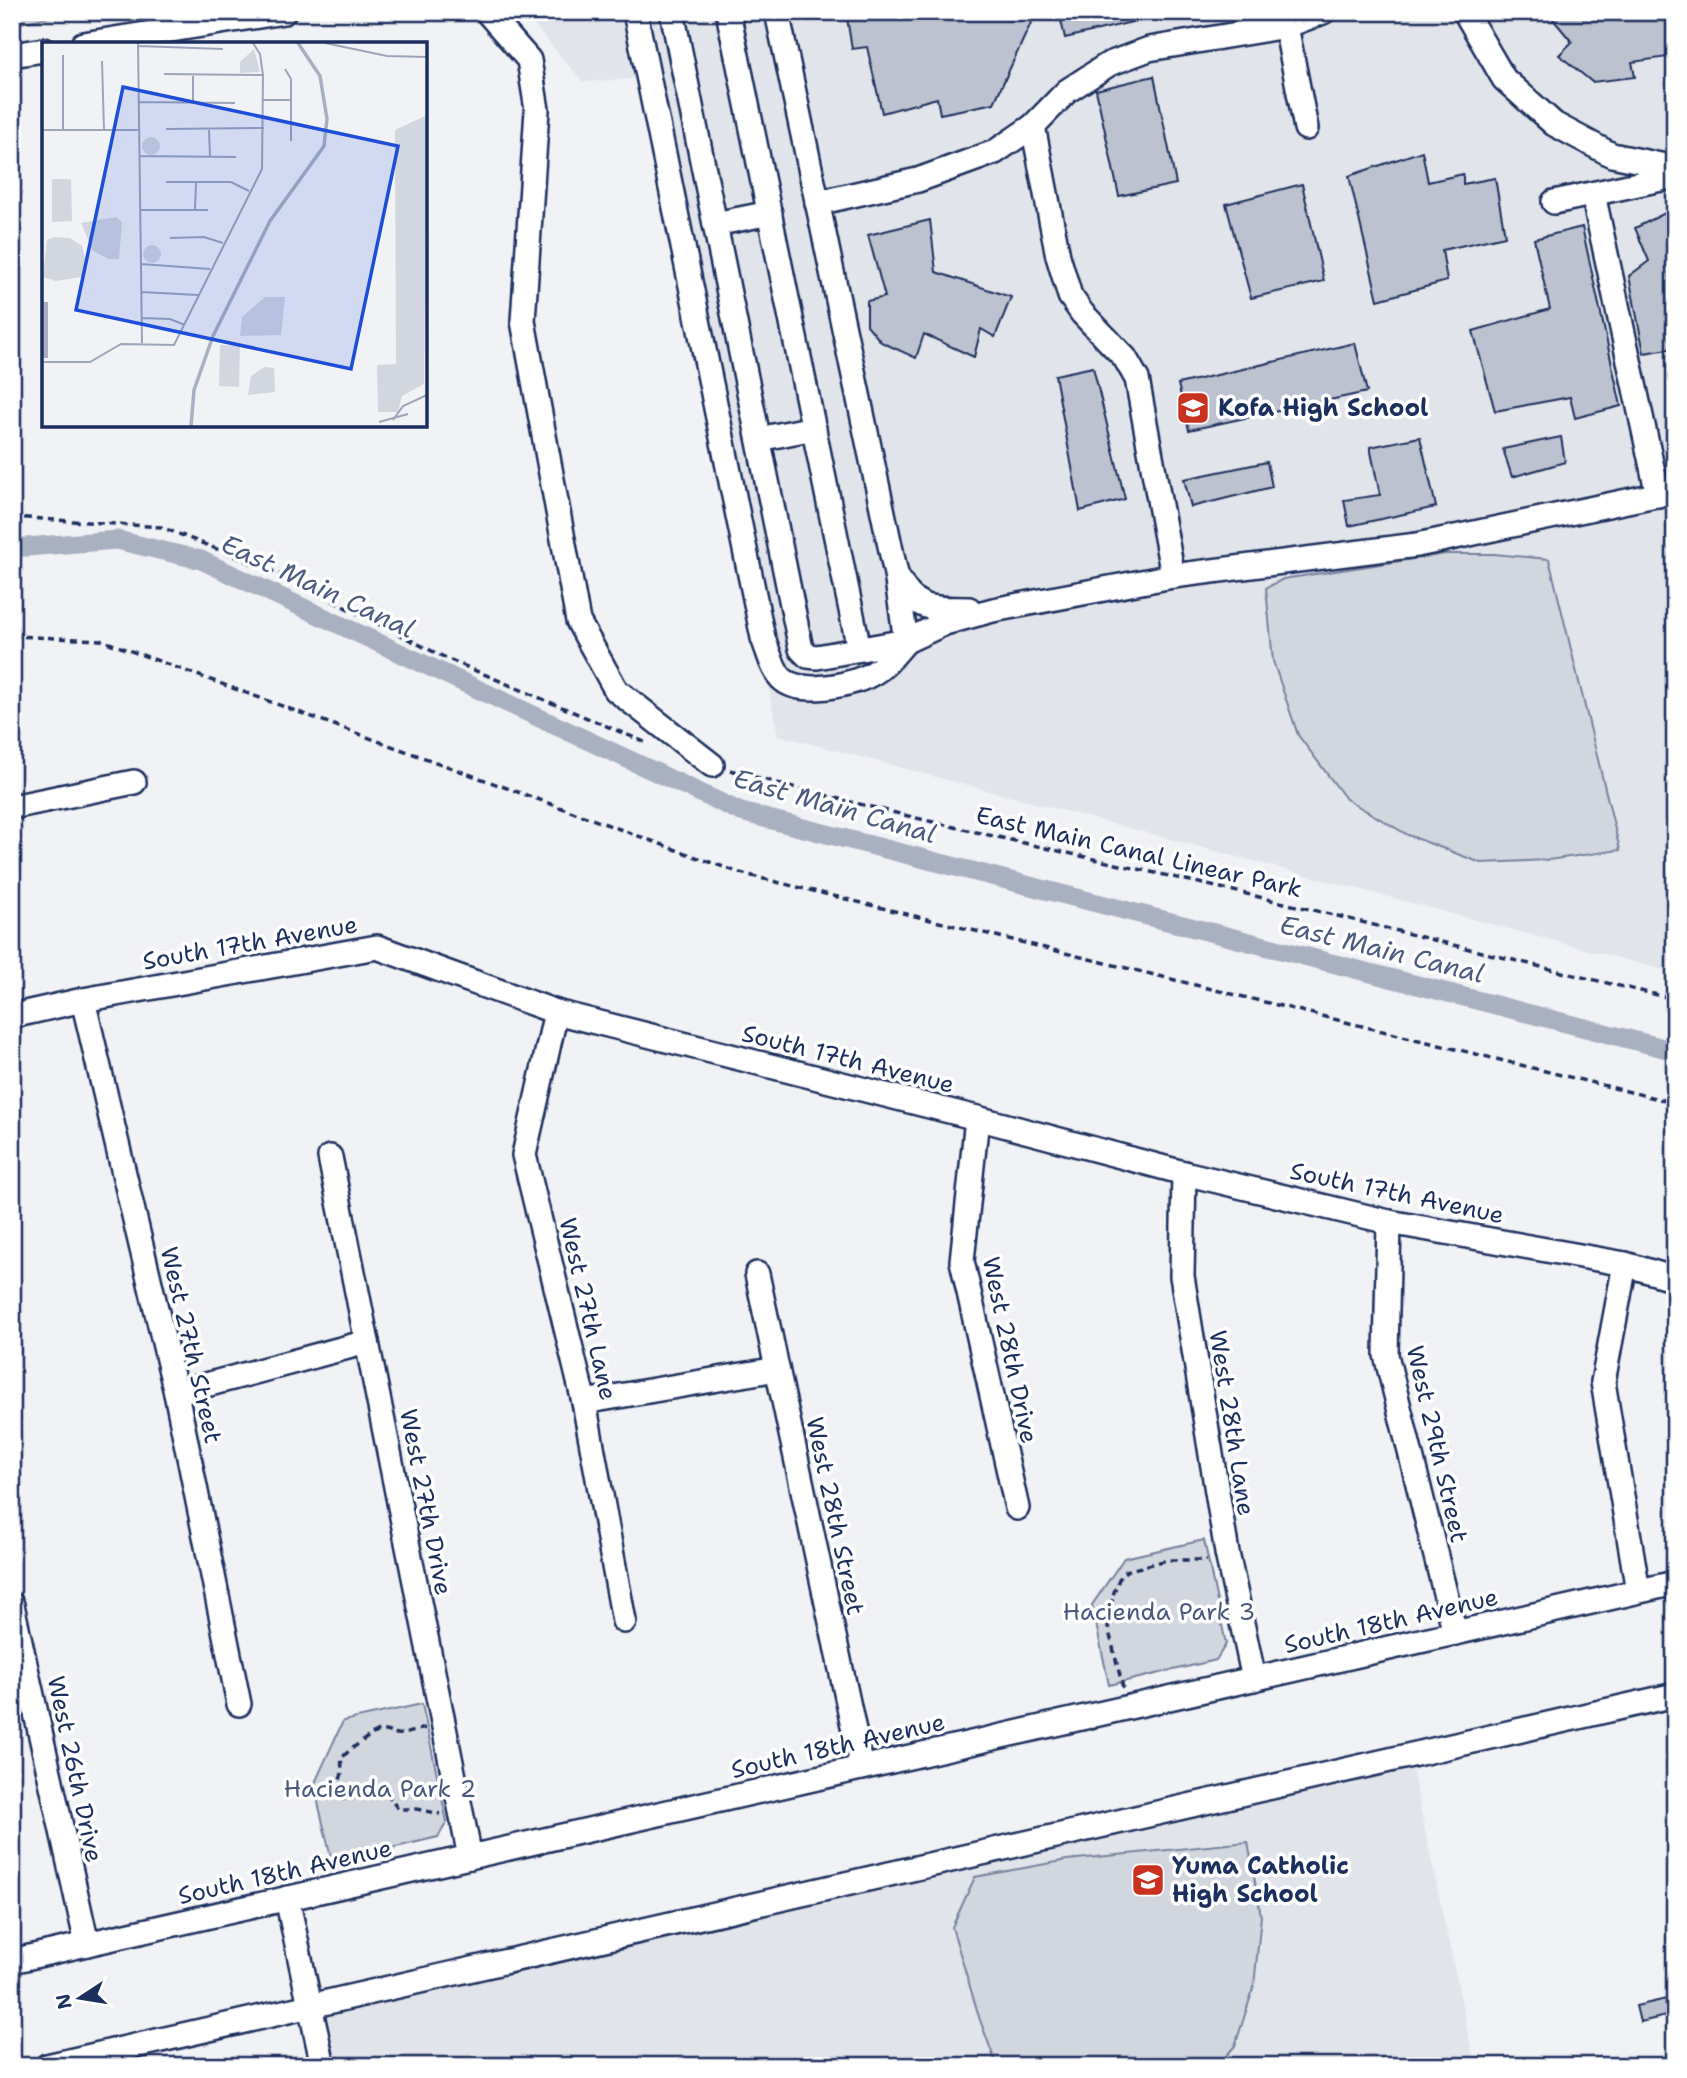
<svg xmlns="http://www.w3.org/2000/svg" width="1687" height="2078" viewBox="0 0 1687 2078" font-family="'Shantell Sans',sans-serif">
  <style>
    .built { fill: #e1e4ea }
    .green { fill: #d2d6df; stroke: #76829e; stroke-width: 2 }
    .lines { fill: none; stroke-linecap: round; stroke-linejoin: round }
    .canal { stroke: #a8b0c2; stroke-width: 19 }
    .building { fill: #bcc2d0; stroke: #1b2f5e; stroke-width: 2 }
    .minor-casing { stroke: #1b2f5e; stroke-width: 28 }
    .path { stroke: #1b2f5e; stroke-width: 3.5; stroke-dasharray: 7 5; stroke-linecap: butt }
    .minor { stroke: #fff; stroke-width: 23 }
    .labels { text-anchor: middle; stroke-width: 7; stroke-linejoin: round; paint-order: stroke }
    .poi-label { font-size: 24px; font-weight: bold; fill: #1b2f5e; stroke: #fff; text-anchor: start }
    .street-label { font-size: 24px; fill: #1b2f5e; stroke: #fff }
    .park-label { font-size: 24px; fill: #49597e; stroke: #fff }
    .water-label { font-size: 26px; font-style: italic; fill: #4c5c81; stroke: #fff }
    .inset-river { fill: none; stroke: #a8b0c2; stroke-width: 3.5 }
    .inset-road { fill: none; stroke: #9ba4b9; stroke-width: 2 }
    .view { fill: #1d4ed8; fill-opacity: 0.15; stroke: #1d4ed8; stroke-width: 3.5 }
    .inset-edge { fill: none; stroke: #1b2f5e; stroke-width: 3.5 }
  </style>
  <rect width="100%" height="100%" fill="#f1f2f5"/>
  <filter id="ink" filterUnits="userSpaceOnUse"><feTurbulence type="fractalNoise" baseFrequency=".0143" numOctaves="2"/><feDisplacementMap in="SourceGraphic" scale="14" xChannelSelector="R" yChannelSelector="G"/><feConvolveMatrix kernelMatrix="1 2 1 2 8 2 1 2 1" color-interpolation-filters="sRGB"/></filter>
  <g filter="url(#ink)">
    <g class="built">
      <polygon points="523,12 1675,12 1675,973 778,735 644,78 583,82"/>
      <polygon points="1409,1755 1475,2066 323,2066 310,2005"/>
    </g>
    <g class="green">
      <polygon points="12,12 72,12 12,25"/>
      <polygon points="1446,554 1494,554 1549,559 1620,850 1548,860 1481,863 1408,835 1346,799 1298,735 1273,661 1266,588 1283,579"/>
      <polygon points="1204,1540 1226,1644 1216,1660 1109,1685 1092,1605 1124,1558"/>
      <polygon points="422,1704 447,1822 438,1837 332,1862 314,1785 343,1721"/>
      <polygon points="1248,1842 1261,1916 1254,1986 1235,2046 1217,2066 997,2066 980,2020 952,1927 975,1877 1067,1860"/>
    </g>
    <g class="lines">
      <polyline class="canal" points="12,548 117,540 201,560 741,812 1675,1051"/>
    </g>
    <g class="building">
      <polygon points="846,12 1036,12 994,103 940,114 937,98 882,113 867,47 852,49"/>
      <polygon points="1059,12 1149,12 1149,18 1065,38"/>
      <polygon points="1547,12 1675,12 1675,56 1632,62 1635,77 1592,82 1559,55 1572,42"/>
      <polygon points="1154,76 1176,184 1119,196 1096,90"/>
      <polygon points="1422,151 1428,182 1463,174 1463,184 1495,178 1505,236 1442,250 1447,281 1378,300 1349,176"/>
      <polygon points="1302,184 1324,281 1251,298 1226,204"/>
      <polygon points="1675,208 1675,348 1644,353 1629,276 1649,261 1635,228"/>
      <polygon points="930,220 936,272 1011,297 995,337 981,329 974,357 924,334 916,358 881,342 867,325 867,301 885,297 868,235"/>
      <polygon points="1582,227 1621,406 1575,418 1570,397 1495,411 1473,331 1550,309 1534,239"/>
      <polygon points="1355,343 1367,392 1189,430 1178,384"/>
      <polygon points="1093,367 1125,499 1080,511 1055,375"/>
      <polygon points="1420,437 1436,507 1349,526 1344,500 1380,495 1370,447"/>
      <polygon points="1561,437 1565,462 1512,477 1503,449"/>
      <polygon points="1267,462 1272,487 1191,507 1184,479"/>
      <polygon points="1675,1997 1675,2014 1640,2022 1636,2006"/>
    </g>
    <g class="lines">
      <defs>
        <g id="minor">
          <polyline points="487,12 529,60 537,110 523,321 578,621 616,690 712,765"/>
          <path d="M635 12 763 638C768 650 772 668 781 678 799 697 856 685 875 672 887 665 896 652 906 641"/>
          <polyline points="672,12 801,649 808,656 817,657 906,641 945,623 993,610 1173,576 1417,545 1675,491"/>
          <polyline points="728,12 859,649"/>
          <polyline points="777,12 896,574 906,641"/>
          <polyline points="1465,12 1504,79 1554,124 1612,155 1675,168"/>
          <polyline points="1286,26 1306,128"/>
          <polyline points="83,44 284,12"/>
          <polyline points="12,55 44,50"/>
          <polyline points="1033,126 1058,256 1070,296 1082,313 1125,358 1137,379 1173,576"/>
          <polyline points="1593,194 1658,495"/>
          <polyline points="1554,202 1675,176"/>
          <polyline points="817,203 918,180 995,152 1033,126 1067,91 1109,64 1149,49 1286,26 1323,12"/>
          <polyline points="715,224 770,213"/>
          <polyline points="759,439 814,428"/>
          <path d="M898 578C916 613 934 608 969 609"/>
          <polyline points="12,807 134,782"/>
          <polyline points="83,1000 176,1393 239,1704"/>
          <polyline points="556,1012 524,1155 584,1402 624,1621"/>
          <polyline points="12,1016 83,1000 377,947 556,1012 977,1118 1184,1173 1389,1222 1625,1264 1675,1279"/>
          <polyline points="977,1118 962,1261 1017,1508"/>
          <polyline points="330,1157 470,1857"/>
          <polyline points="1184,1173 1182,1276 1227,1553 1254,1679"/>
          <polyline points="1389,1222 1386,1355 1455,1633"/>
          <polyline points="1625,1264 1603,1382 1638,1591"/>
          <polyline points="757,1274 862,1768"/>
          <polyline points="176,1393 367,1342"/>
          <polyline points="584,1402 777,1369"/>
          <polyline points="12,1605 87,1944"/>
          <polyline points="287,1898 323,2066"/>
          <polyline points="12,1961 1675,1583"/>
          <polyline points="47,2066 1675,1695"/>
        </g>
      </defs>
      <use href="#minor" class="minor-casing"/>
      <g class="path">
        <polyline points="12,517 161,527 277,573 448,659 649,744"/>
        <polyline points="12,636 101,640 740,873 1675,1103"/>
        <path d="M730 770C905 819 1082 855 1259 897 1398 930 1536 967 1675 999"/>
        <polyline points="1123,1688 1108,1627 1113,1595 1119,1579 1126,1571 1167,1560 1207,1560"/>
        <path d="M425 1728C416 1730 406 1735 397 1734 390 1733 386 1730 379 1731 372 1733 346 1752 342 1758 341 1762 342 1766 342 1771 342 1783 331 1785 343 1799L380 1793 387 1794 398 1809H417L440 1814"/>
      </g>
      <use href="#minor" class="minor"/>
    </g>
  </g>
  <defs>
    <symbol id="school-square" viewBox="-11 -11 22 22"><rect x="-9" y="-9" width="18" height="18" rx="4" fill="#c8321e" stroke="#fff"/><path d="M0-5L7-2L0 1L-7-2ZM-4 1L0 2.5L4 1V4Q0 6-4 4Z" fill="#fff"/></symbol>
  </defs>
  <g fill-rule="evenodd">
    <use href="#school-square" x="1174" y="389" width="38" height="38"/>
    <use href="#school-square" x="1129" y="1861" width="38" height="38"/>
  </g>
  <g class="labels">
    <g class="poi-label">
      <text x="1218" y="416">Kofa High School</text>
      <text x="1172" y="1874">Yuma Catholic<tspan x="1172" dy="28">High School</tspan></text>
    </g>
    <g class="street-label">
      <text transform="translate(1139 852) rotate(13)" y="8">East Main Canal Linear Park</text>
      <text transform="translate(250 943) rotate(-10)" y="8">South 17th Avenue</text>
      <text transform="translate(848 1059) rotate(14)" y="8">South 17th Avenue</text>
      <text transform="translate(1397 1193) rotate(12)" y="8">South 17th Avenue</text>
      <text transform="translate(588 1309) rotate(77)" y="8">West 27th Lane</text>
      <text transform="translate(191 1345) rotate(77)" y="8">West 27th Street</text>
      <text transform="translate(1010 1350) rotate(78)" y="8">West 28th Drive</text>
      <text transform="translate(1232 1423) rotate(81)" y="8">West 28th Lane</text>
      <text transform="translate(1437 1444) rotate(77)" y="8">West 29th Street</text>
      <text transform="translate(426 1502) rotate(79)" y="8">West 27th Drive</text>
      <text transform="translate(835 1516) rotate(78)" y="8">West 28th Street</text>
      <text transform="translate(1391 1621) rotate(-13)" y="8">South 18th Avenue</text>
      <text transform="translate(838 1746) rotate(-13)" y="8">South 18th Avenue</text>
      <text transform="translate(75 1769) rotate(78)" y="8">West 26th Drive</text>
      <text transform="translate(285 1872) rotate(-13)" y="8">South 18th Avenue</text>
    </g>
    <g class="park-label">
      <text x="1159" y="1620">Hacienda Park 3</text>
      <text x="380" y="1797">Hacienda Park 2</text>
    </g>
    <g class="water-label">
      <text transform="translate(318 586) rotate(25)" y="9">East Main Canal</text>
      <text transform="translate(835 806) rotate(16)" y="9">East Main Canal</text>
      <text transform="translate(1382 949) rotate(14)" y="9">East Main Canal</text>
    </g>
  </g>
  <g transform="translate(42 42)">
    <rect width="385" height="385" fill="#f1f2f5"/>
    <path d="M212 7 218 30 198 31V20ZM385 73 382 342 360 354 356 370H336L335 323 354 322 353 88ZM100 104a9 9 0 1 1 18 0a9 9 0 1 1-18 0ZM10 137H29L30 179 10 180ZM74 175 80 180 77 217H67L51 209 39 181ZM13 195 28 196 40 204 45 223 39 235 14 239 1 235 5 198ZM101 212a9 9 0 1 1 18 0a9 9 0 1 1-18 0ZM223 255H243L239 293 198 294 200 275ZM178 303 198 304 197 345 177 344ZM222 325 232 326 233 350 206 353 209 334Z" fill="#d2d6df"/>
    <path d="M0 260H6V316H0Z" fill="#a8b0c2"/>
    <path class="inset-river" d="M149 384 152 348 171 294 228 179 282 104 285 77 278 34 256 1"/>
    <path class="inset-road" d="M96 1 100 301M283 1 345 14 385 15M96 4 181 7M21 13V88M60 19 62 88M243 27 249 37V99M122 32 221 33M151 34V60M221 58H249M97 60 193 61M124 87 222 86M0 88H97M167 88 168 114M97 114 194 115M124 140H189L207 149M98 168H166M153 168 154 141M128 196 162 195 181 201M99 222 168 227M99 250 156 253M100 276 128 277 143 283M0 320H48L79 302 132 303 220 127 221 33 218 12 211 1M351 378 361 364 385 353M337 380 366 372"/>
    <path class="view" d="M81 45 356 104 309 327 34 268Z"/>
    <rect width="385" height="385" class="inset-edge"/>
  </g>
  <rect width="1687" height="2078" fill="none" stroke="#fff" stroke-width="42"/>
  <rect x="21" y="21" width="1645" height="2036" fill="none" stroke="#1b2f5e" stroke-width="2.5" filter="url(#ink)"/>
  <g transform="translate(80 1998) rotate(258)" stroke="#ffffff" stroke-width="5" paint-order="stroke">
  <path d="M0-5L12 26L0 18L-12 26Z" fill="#1b2f5e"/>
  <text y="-10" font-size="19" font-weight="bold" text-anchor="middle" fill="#1b2f5e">N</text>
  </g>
</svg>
